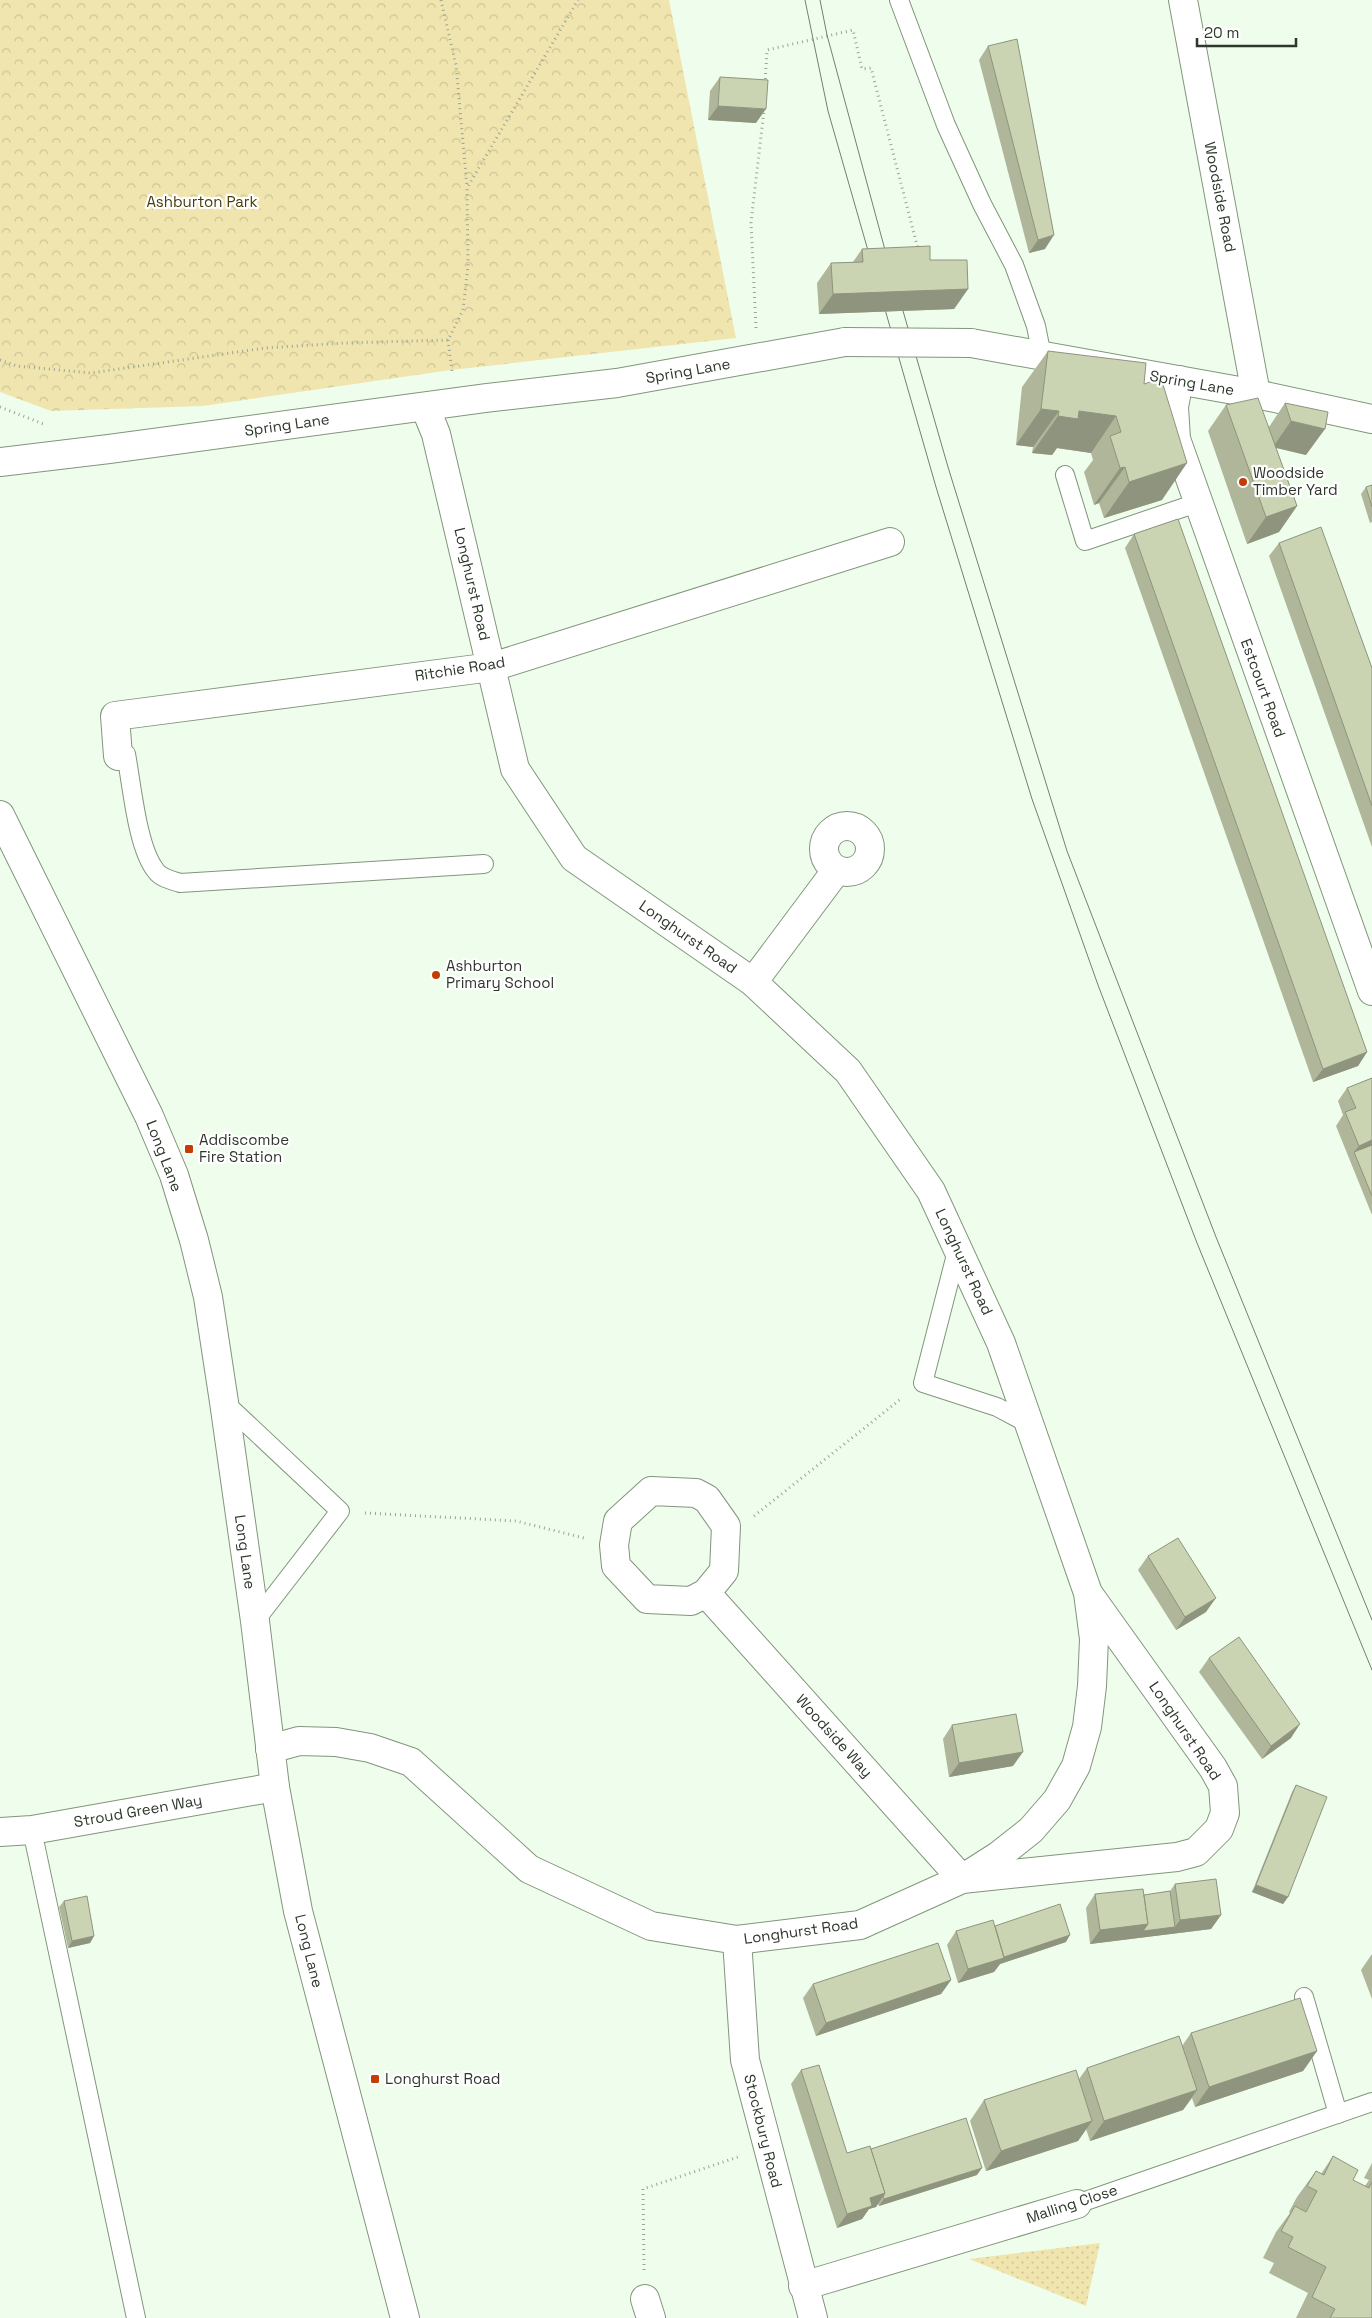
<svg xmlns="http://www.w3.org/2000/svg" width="1372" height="2318" viewBox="0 0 1372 2318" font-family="'Space Grotesk',sans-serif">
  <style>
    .grass { fill: url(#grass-dots) }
    .park { fill: url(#park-crowns) }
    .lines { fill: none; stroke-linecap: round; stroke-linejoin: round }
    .service-casing { stroke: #80967a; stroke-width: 20 }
    .minor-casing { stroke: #80967a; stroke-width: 30 }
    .primary-casing { stroke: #80967a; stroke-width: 30 }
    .path { stroke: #99a596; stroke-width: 3; stroke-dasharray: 1 4; stroke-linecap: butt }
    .service { stroke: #fff; stroke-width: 18 }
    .minor { stroke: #fff; stroke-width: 28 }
    .primary { stroke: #fff; stroke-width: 28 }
    .tram { stroke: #747f71; stroke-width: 1 }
    .primary-bridge-casing { stroke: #80967a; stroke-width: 30; stroke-linecap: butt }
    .primary-bridge { stroke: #fff; stroke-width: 28 }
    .wall { fill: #afb699 }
    .shaded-wall { fill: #8e947d }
    .building { fill: #cbd4b2; stroke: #8e947d }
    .poi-dot { fill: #c43d03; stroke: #fff; stroke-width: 2 }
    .labels { text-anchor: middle; stroke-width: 4.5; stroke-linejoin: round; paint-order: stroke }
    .street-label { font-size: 15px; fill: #2e372c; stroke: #fff }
    .park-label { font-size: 15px; fill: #453d0a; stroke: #fff }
    .poi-label { font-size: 15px; fill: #2e372c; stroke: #fff; text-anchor: start }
  </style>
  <defs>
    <pattern id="grass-dots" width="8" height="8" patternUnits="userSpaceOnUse" patternTransform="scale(1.25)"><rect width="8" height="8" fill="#f0e5ae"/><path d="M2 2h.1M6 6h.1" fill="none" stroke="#cec596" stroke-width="1.8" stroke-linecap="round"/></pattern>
    <pattern id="park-crowns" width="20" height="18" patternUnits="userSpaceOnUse" patternTransform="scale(1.25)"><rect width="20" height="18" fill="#f0e5ae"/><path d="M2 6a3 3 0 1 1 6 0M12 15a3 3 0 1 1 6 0" fill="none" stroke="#cec596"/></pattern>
  </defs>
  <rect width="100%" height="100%" fill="#effeec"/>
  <polygon class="grass" points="1100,2243 1086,2306 969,2259"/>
  <polygon class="park" points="0,0 669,0 736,338 451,370 203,406 51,411 0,392"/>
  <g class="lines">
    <defs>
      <g id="service">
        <polyline points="899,0 946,125 982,204 1014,265 1036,326 1042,356"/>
        <polyline points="1065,475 1085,541 1197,503"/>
        <path d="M118 756 126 754C132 785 137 848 156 871 161 878 171 880 180 883L484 864"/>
        <polyline points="958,1247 923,1383 997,1407 1029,1424"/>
        <polyline points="224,1402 340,1511 255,1621"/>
        <polyline points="32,1830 136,2318"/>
        <polyline points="1304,1997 1338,2114"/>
        <polyline points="1077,2204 1372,2102"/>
      </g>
      <g id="minor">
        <polyline points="1183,0 1256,394"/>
        <polyline points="1179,380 1174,407 1176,439 1372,991"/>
        <polyline points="118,756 115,716 492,667 890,542"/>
        <circle cx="847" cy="849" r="23"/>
        <polyline points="753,982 836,871"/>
        <polygon points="651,1491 696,1493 707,1499 726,1526 724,1571 706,1593 691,1601 647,1599 616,1566 614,1545 618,1521"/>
        <polyline points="706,1593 962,1879 1177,1857 1196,1852 1219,1829 1225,1813 1223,1786 1213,1768 1090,1596"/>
        <polyline points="270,1749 299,1741 336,1742 370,1748 411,1762 529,1869 651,1926 737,1940 860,1925 962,1879 998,1856 1031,1830 1057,1800 1076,1766 1087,1727 1092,1686 1094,1639 1088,1593 1001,1343 931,1191 848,1071 753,982 574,858 515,769 436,434 425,407"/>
        <polyline points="0,1832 32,1830 275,1787"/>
        <polyline points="737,1940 745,2060 813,2318"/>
        <polyline points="803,2286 1077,2204"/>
        <polyline points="645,2299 651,2318"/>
      </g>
      <g id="primary">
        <polyline points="971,343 1256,394 1372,419"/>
        <polyline points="0,462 109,449 486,398 617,383 845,342"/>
        <polyline points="0,815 149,1116 174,1175 194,1240 208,1297 224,1402 255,1621 275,1787 298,1911 405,2318"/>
      </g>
    </defs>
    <use href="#service" class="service-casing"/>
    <use href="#minor" class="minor-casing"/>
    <use href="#primary" class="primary-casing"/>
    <g class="path">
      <polyline points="441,0 456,65 467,187"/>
      <polyline points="765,84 767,50 853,30 862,69 871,68 918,249"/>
      <polyline points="756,328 751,223 764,110"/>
      <polyline points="448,340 452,371"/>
      <polyline points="0,360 17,366 91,373 265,348 344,343 448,340 463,310 468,266 467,188 578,0"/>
      <polyline points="0,407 46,425"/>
      <polyline points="365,1513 516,1521 584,1538"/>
      <polyline points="754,1516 902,1398"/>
      <polyline points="644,2270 643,2189 738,2157"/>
    </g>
    <use href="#service" class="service"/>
    <use href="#minor" class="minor"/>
    <use href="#primary" class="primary"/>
    <g class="tram">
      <polyline points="805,0 828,111 871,261"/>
      <polyline points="820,0 827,35 888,261"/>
      <polyline points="899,297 948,467 1067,851 1216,1237 1372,1620"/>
      <polyline points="882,299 936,487 1032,799 1098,985 1197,1243 1372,1670"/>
    </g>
    <defs>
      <polyline id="primary-bridge" points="845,342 971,343"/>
    </defs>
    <use href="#primary-bridge" class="primary-bridge-casing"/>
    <use href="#primary-bridge" class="primary-bridge"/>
  </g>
  <g class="wall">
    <polygon points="988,46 1045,249 1029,253 979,60"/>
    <polygon points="720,77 756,123 708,120 710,91"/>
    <polygon points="862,249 930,260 968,289 954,309 819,314 817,283 831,263 853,262"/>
    <polygon points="1048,351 1144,384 1162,500 1104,518 1099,503 1094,505 1084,472 1093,460 1091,453 1057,448 1052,455 1032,453 1033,447 1016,445 1022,387"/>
    <polygon points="1285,403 1306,455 1276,448 1297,506 1279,532 1247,544 1208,431 1226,405 1269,427"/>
    <polygon points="1372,485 1372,522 1370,523 1361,494 1366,487"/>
    <polygon points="1134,534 1367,1052 1358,1066 1313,1082 1125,548"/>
    <polygon points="1279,543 1372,668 1372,847 1269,556"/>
    <polygon points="1372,1078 1372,1215 1336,1126 1343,1115 1338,1101 1347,1088"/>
    <polygon points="1148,1556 1206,1612 1176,1630 1138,1570"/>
    <polygon points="1209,1658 1291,1738 1262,1759 1199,1672"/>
    <polygon points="952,1725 1013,1766 949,1777 943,1739"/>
    <polygon points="1296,1785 1288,1897 1283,1904 1252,1892 1292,1792"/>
    <polygon points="1175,1884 1221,1915 1211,1929 1090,1944 1086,1908 1095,1894 1144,1895 1170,1891"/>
    <polygon points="64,1901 94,1936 90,1943 68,1948 59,1907"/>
    <polygon points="995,1926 1066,1942 1000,1964 994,1972 958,1983 947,1945 956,1931"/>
    <polygon points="1372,1954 1372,1999 1361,1970"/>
    <polygon points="951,1980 941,1994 816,2036 803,1998 813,1984"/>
    <polygon points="1191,2033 1317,2051 1303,2071 1195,2107 1192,2098 1183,2110 1090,2141 1086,2129 1078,2141 986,2171 970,2121 984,2100 1079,2079 1087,2068 1182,2046"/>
    <polygon points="801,2070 847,2153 871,2149 977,2175 879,2206 878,2204 876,2207 869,2209 862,2219 837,2228 791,2084"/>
    <polygon points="1333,2156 1353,2180 1365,2186 1369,2180 1364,2178 1372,2163 1372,2318 1296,2318 1308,2293 1269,2273 1274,2263 1263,2258 1276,2232 1290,2213 1289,2212 1297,2197 1316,2171 1321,2174"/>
  </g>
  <g class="shaded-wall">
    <polygon points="718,106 766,109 756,123 708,120"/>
    <polygon points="1054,235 1045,249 1029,253 1038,240"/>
    <polygon points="968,289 954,309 819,314 833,294"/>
    <polygon points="1041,409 1059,411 1033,447 1016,445"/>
    <polygon points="1079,411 1116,416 1091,453 1057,448 1052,455 1032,453 1058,416"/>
    <polygon points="1291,421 1325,429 1306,455 1273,447"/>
    <polygon points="1187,463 1162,500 1104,518 1129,482"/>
    <polygon points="1125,467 1099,503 1094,505 1120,468"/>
    <polygon points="1297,506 1279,532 1247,544 1266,517"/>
    <polygon points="1367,1052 1358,1066 1313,1082 1323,1069"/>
    <polygon points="1372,1140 1372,1150 1354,1152 1359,1146"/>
    <polygon points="1216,1598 1206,1612 1176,1630 1185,1617"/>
    <polygon points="1300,1724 1291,1738 1262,1759 1271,1746"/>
    <polygon points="1023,1752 1013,1766 949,1777 959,1763"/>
    <polygon points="1256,1885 1288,1897 1283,1904 1252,1892"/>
    <polygon points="1221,1915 1211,1929 1090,1944 1100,1930 1148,1924 1175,1927 1180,1920"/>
    <polygon points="1070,1935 1066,1942 1000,1964 994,1972 958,1983 968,1969"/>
    <polygon points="94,1936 90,1943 68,1948 72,1941"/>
    <polygon points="951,1980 941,1994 816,2036 826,2023"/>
    <polygon points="1317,2051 1303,2071 1195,2107 1209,2087"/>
    <polygon points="1197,2090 1183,2110 1090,2141 1104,2121"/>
    <polygon points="1092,2121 1078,2141 986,2171 1001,2151"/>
    <polygon points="982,2168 977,2175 879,2206 884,2199"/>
    <polygon points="885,2193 876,2207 869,2209 862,2219 837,2228 847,2214 870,2198"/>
  </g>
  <g class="building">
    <polygon points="1017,39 1054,235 1038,240 988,46"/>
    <polygon points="720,77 768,80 766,109 718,106"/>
    <polygon points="930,246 930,260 967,260 968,289 833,294 831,263 863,262 862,249"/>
    <polygon points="1048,351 1146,363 1144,384 1161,378 1187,463 1129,482 1125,467 1120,468 1110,436 1121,432 1116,416 1079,411 1078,419 1058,416 1059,411 1041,409"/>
    <polygon points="1258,398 1297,506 1266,517 1226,405"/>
    <polygon points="1285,403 1328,412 1325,429 1291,421"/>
    <polygon points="1372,485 1372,507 1366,487"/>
    <polygon points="1178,519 1367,1052 1323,1069 1134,534"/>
    <polygon points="1321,527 1372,668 1372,806 1279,543"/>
    <polygon points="1372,1078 1372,1140 1359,1146 1345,1112 1356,1108 1347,1088"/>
    <polygon points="1372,1145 1372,1196 1354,1152"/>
    <polygon points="1178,1538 1216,1598 1185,1617 1148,1556"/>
    <polygon points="1239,1637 1300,1724 1271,1746 1209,1658"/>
    <polygon points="1016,1714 1023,1752 959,1763 952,1725"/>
    <polygon points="1296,1785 1327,1797 1288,1897 1256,1885"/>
    <polygon points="1216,1879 1221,1915 1180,1920 1175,1884"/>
    <polygon points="1143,1889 1148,1924 1100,1930 1095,1894"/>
    <polygon points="1170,1891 1175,1927 1143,1931 1148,1924 1144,1895"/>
    <polygon points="87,1896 94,1936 72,1941 64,1901"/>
    <polygon points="1060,1904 1070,1935 1004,1957 995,1926"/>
    <polygon points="993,1920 1004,1958 968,1969 956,1931"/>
    <polygon points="938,1943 951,1980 826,2023 813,1984"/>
    <polygon points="1300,1998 1317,2051 1209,2087 1191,2033"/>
    <polygon points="1179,2036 1197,2090 1104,2121 1087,2068"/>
    <polygon points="819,2065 847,2153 870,2146 885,2193 870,2198 872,2206 847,2214 801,2070"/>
    <polygon points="1076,2070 1092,2121 1001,2151 984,2100"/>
    <polygon points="966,2118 982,2168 884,2199 883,2197 885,2193 871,2149"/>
    <polygon points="1333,2156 1358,2170 1353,2180 1369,2188 1372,2182 1372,2318 1330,2318 1335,2309 1312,2297 1326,2267 1288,2247 1293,2237 1281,2231 1295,2206 1306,2212 1317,2191 1307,2186 1316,2171 1324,2175"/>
  </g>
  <g class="poi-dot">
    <circle cx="1243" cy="482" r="5"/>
    <circle cx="436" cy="975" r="5"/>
    <rect x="184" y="1144" width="10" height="10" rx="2.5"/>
    <rect x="370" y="2074" width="10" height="10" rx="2.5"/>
  </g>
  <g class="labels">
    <g class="street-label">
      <text transform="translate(1220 197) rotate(79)" y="5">Woodside Road</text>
      <text transform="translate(688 371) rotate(-10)" y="5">Spring Lane</text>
      <text transform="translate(1192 383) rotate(10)" y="5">Spring Lane</text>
      <text transform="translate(287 425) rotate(-8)" y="5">Spring Lane</text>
      <text transform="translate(472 584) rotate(77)" y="5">Longhurst Road</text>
      <text transform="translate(460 669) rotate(-9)" y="5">Ritchie Road</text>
      <text transform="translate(1263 688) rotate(70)" y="5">Estcourt Road</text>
      <text transform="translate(688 937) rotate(35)" y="5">Longhurst Road</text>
      <text transform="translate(164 1156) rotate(69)" y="5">Long Lane</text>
      <text transform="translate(964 1262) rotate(65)" y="5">Longhurst Road</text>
      <text transform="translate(245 1552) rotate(82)" y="5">Long Lane</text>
      <text transform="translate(1185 1731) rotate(56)" y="5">Longhurst Road</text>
      <text transform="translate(834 1736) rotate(48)" y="5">Woodside Way</text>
      <text transform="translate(138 1811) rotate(-10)" y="5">Stroud Green Way</text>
      <text transform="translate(801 1931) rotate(-8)" y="5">Longhurst Road</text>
      <text transform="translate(309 1951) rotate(76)" y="5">Long Lane</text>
      <text transform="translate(763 2131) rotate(76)" y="5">Stockbury Road</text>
      <text transform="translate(1072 2204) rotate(-18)" y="5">Malling Close</text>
    </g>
    <g class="park-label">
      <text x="202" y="207">Ashburton Park</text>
    </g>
    <g class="poi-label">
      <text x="1253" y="478">Woodside<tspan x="1253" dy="17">Timber Yard</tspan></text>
      <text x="446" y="971">Ashburton<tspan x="446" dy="17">Primary School</tspan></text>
      <text x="199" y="1145">Addiscombe<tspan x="199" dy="17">Fire Station</tspan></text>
      <text x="385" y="2084">Longhurst Road</text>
    </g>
  </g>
  <path d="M1197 38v8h99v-8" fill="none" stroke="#2e372c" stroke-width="2.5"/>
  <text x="1204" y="38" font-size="15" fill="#2e372c" stroke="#ffffff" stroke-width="4" paint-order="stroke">20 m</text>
</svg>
